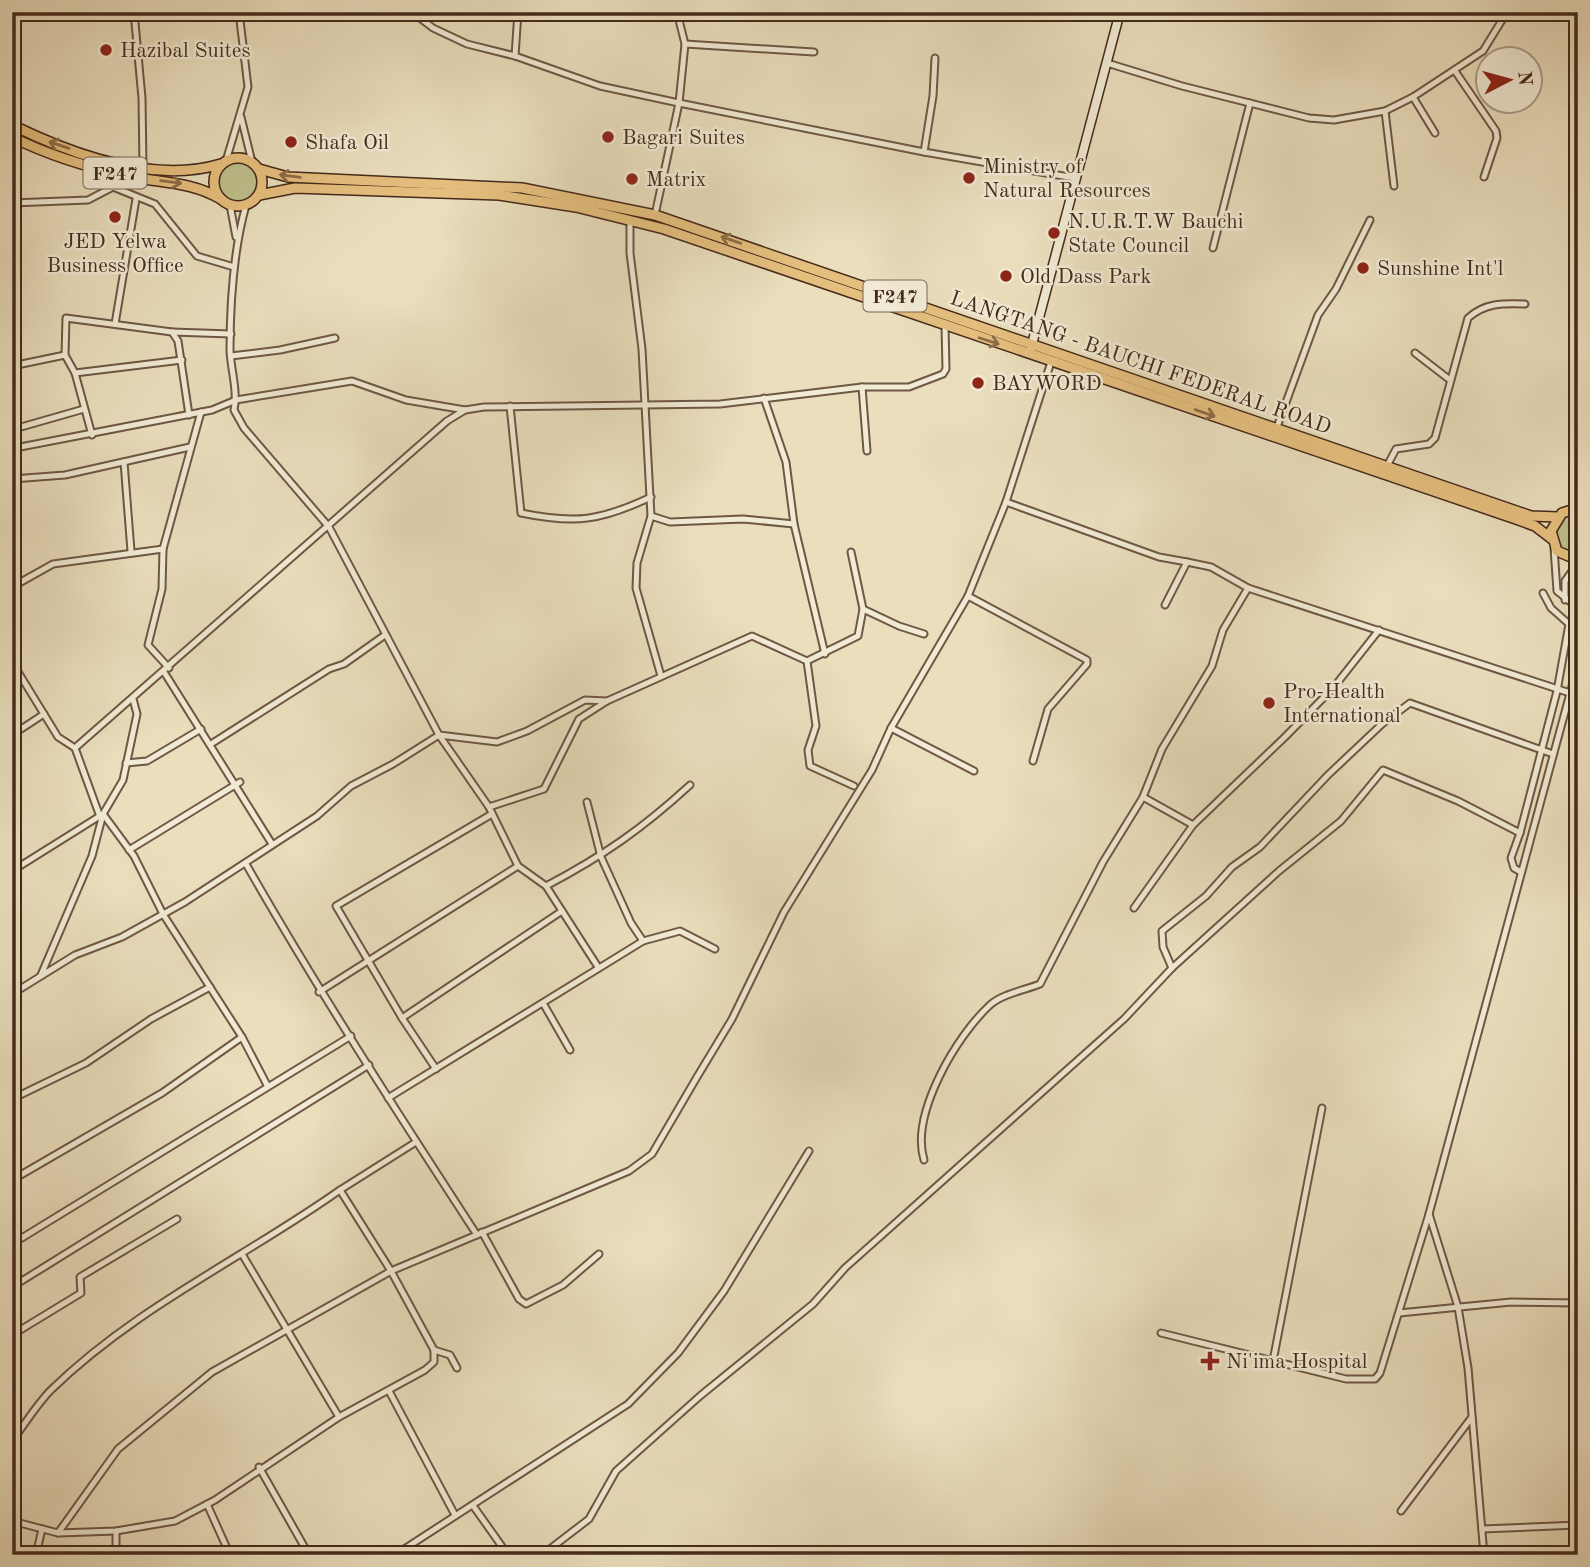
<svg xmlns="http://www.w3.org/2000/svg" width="1590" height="1567" viewBox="0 0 1590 1567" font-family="'Old Standard TT',serif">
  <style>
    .green { fill: #bdbf8c; stroke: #817454; stroke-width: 2 }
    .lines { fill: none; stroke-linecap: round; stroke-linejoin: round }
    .street-casing { stroke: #6e5744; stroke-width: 9 }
    .secondary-casing { stroke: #452a1c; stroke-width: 11 }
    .primary-casing { stroke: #452a1c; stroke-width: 12 }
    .street { stroke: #f1ead4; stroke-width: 5 }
    .secondary { stroke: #f1ead4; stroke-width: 8 }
    .primary { stroke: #e5bf7e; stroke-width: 9 }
    .oneway { stroke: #8d6d48 }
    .poi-dot { fill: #8f2418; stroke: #f1ead4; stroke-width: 2.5 }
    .labels { text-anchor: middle; stroke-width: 5; stroke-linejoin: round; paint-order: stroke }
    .shield { fill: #f1ead4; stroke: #796453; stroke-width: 2 }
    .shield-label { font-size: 19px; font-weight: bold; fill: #452a1c }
    .poi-label { font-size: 21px; fill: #452a1c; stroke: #f1ead4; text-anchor: start }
    .street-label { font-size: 21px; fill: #452a1c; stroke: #f1ead4 }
  </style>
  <rect width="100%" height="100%" fill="#eadebd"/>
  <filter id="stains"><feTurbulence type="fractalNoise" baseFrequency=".00286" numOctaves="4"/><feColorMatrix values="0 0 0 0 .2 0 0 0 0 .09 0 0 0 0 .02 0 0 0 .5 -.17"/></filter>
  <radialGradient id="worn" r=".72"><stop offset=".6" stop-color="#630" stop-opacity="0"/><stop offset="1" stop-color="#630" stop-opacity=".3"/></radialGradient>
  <g class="green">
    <circle cx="238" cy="182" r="21"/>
    <polygon points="1578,510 1578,557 1563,553 1555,540 1560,518"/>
  </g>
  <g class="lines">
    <defs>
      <g id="street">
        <polyline points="134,12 142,98 143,167"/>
        <polyline points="412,12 433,28 467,44 515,56 600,86 679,103 655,215"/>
        <polyline points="677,12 685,44 679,103 924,152 1075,178"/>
        <polyline points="685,44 814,52"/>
        <polyline points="515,56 518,12"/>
        <polyline points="1107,63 1182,86 1309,118 1334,120 1385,111 1413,97 1483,51 1507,12"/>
        <polyline points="1455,71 1496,131 1497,138 1484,177"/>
        <polyline points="1413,97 1435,133"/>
        <polyline points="1385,111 1394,186"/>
        <polyline points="241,117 252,162"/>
        <polyline points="924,152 933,96 935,58"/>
        <polyline points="226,161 248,87 239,12"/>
        <polyline points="113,187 155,204 197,256 234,267"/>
        <polyline points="12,203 88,200 113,187 123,176"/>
        <polyline points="230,205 236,237"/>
        <path d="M246 205C233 252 230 303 230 351 231 370 238 392 234 410L244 428 329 527 439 735 489 807 518 866 546 886C603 856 642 829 690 785"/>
        <polyline points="630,220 630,253 642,349 651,516 637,563 636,588 661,676"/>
        <polyline points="12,234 18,204"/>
        <polyline points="1213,248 1250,103"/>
        <polyline points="115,324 136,199"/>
        <polyline points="172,332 231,334"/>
        <polyline points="1415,353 1450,380"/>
        <polyline points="231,356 280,350 335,338"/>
        <polyline points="12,366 65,355"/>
        <polyline points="75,373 182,360"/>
        <polyline points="862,387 867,451"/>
        <polyline points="764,398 786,462 794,524 825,654"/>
        <path d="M510 406 521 513C575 524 600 521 651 497"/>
        <polyline points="1277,427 1318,315 1336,289 1370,220"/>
        <polyline points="92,435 75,373 65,355 66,318 172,332 178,341 189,415"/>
        <polyline points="15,448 14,429 84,409"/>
        <polyline points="124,462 131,551"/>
        <path d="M1387 466 1396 449 1429 444 1435 438 1468 318C1485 303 1502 303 1525 304"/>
        <polyline points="12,479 65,475 190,447"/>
        <polyline points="14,479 15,448 212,410 236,400 352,381 406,400 465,410"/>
        <polyline points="1006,502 1159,557 1187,562"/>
        <polyline points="651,516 670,522 743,519 794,524"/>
        <polyline points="1554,548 1557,591 1578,608"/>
        <polyline points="851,552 863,609"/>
        <polyline points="12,587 53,564 163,549"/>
        <polyline points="1565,600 1565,581 1578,563"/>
        <polyline points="1165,605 1187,562 1211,567 1248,588 1570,693"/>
        <polyline points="807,661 816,726 808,750 810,766 854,786"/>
        <polyline points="12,662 58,737 75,748 447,421 465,410 484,407 720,404 862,387 909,387 943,374 946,369 945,326"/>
        <polyline points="169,668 148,645 162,589 163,549 201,412"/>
        <polyline points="164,672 272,844"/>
        <polyline points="891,728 974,771"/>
        <polyline points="12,735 44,714"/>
        <polyline points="211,744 329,669 344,664 385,635"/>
        <polyline points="75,748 99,814"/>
        <polyline points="1033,761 1048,709 1087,664 1087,660 968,596 1006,502 1051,362"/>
        <polyline points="126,763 147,761 201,729"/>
        <polyline points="587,802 601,857 631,923 643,941 680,931 715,949"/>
        <polyline points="489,807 544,789 579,719 607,701"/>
        <polyline points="1193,825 1143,797 1162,749 1212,666 1223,630 1248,588"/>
        <polyline points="1520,833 1557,691 1569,624 1551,608 1543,593"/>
        <polyline points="129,850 240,782"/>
        <path d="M246 864C318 990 397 1112 477 1235"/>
        <polyline points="12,871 103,814 134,856 163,914 242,1037 267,1085"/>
        <polyline points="546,886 598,967"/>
        <polyline points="1134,908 1193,825 1285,737 1334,687 1379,630"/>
        <polyline points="1172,968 1163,947 1162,931 1206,896 1232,867 1260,847 1328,775 1382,724 1410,703 1553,754"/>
        <polyline points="41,975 92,856 103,814 123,780 137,714 133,699"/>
        <polyline points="319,992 518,866"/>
        <polyline points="12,994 75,955 122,937 185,902 317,816 351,786 393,764 439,735 497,742 527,731 585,700 607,701 752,636 807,661 858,636 863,609 899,626 924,634"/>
        <polyline points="543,1003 570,1050"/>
        <polyline points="402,1018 562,911"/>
        <polyline points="436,1069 402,1018 336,906 492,814"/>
        <polyline points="388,1098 643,941"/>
        <polyline points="12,1099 86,1063 151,1019 210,987"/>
        <path d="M924 1160C910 1114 957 1035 990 1005 1002 994 1025 990 1040 984L1103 862 1143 797"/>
        <polyline points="12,1180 162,1093 242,1037"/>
        <polyline points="340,1190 416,1142"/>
        <polyline points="1429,1214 1458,1307 1468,1368 1484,1555"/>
        <polyline points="482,1232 519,1299 526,1304 563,1285 599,1254"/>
        <polyline points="12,1244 351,1036"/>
        <polyline points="242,1254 339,1417"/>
        <polyline points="12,1287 369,1065"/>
        <polyline points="1399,1313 1511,1302 1578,1303"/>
        <polyline points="1161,1333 1346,1379 1375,1379 1380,1373 1429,1214 1578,664"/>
        <polyline points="12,1335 81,1293 80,1277 177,1219"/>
        <polyline points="434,1350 450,1355 457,1368"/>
        <polyline points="1273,1361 1322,1108"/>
        <polyline points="389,1391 455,1515"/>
        <path d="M12 1441C25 1424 37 1404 51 1390 136 1307 244 1258 340 1190L391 1271 434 1350V1362L425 1370 339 1417 215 1500 175 1521 116 1531 58 1533"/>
        <polyline points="259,1467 309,1555"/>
        <polyline points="207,1504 230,1555"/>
        <polyline points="474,1507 508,1555"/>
        <polyline points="1401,1511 1472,1417"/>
        <polyline points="12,1521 58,1533 118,1449 212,1372 391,1271 629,1171 652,1154 697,1077 732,1019 784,912 872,770 891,728 968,596"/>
        <polyline points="1482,1529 1578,1525"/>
        <polyline points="116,1531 116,1555"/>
        <polyline points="36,1555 42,1529"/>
        <polyline points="395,1555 628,1404 678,1353 724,1291 809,1151"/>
        <polyline points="542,1555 589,1519 616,1471 700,1396 813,1304 845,1268 1124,1019 1172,968 1279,871 1341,821 1383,770 1458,801 1520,833 1511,858 1514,868 1521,872"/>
      </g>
      <polyline id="secondary" points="1031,348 1120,12"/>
      <g id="primary">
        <path d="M12 125C73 155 154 184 221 164"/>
        <path d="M12 137C50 156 90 168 132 177 164 183 192 182 221 199"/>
        <circle cx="238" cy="182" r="24"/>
        <polyline points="259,169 288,177 522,188 655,215 1531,516 1558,517"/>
        <polyline points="259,195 295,188 499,195 576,207 664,229 1513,518 1535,526 1552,539"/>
        <polyline points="1578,508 1562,513 1551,531 1557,551 1578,560"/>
      </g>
    </defs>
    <use href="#street" class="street-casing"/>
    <use href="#secondary" class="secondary-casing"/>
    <use href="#primary" class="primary-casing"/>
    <use href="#street" class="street"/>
    <use href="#secondary" class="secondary"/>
    <use href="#primary" class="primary"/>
  </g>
  <defs><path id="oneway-shaft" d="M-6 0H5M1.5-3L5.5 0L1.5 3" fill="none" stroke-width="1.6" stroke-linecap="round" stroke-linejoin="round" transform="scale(1.75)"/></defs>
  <g class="oneway">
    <use href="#oneway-shaft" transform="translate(59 145) rotate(-161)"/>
    <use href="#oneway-shaft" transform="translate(290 176) rotate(-173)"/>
    <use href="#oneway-shaft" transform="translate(171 182) rotate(7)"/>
    <use href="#oneway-shaft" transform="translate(731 240) rotate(-161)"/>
    <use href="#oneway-shaft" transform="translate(989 341) rotate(18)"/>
    <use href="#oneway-shaft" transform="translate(1205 413) rotate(19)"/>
  </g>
  <g class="poi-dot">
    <circle cx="106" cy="50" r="7"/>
    <circle cx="608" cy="137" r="7"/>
    <circle cx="291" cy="142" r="7"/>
    <circle cx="969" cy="178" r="7"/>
    <circle cx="632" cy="179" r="7"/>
    <circle cx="115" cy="217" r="7"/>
    <circle cx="1054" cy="233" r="7"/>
    <circle cx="1363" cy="268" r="7"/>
    <circle cx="1006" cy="276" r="7"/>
    <circle cx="978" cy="383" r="7"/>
    <circle cx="1269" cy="703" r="7"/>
    <path d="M1206.5 1350.5h7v7h7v7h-7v7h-7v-7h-7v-7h7z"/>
  </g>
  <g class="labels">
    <g class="shield">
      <rect x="83.5" y="157.5" width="63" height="31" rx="5"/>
      <rect x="863.5" y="280.5" width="63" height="31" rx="5"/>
    </g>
    <g class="shield-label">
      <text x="115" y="180">F247</text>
      <text x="895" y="303">F247</text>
    </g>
    <g class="poi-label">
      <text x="120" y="57">Hazibal Suites</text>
      <text x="622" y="144">Bagari Suites</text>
      <text x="305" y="149">Shafa Oil</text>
      <text x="983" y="173">Ministry of<tspan x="983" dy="24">Natural Resources</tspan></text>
      <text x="646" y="186">Matrix</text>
      <text x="1068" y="228">N.U.R.T.W Bauchi<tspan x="1068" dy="24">State Council</tspan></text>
      <text x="115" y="248" text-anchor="middle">JED Yelwa<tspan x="115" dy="24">Business Office</tspan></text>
      <text x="1377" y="275">Sunshine Int'l</text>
      <text x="1020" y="283">Old Dass Park</text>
      <text x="992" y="390">BAYWORD</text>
      <text x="1283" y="698">Pro-Health<tspan x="1283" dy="24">International</tspan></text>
      <text x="1226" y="1368">Ni'ima Hospital</text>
    </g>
    <g class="street-label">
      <text transform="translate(1141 362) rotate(19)" y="7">LANGTANG - BAUCHI FEDERAL ROAD</text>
    </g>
  </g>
  <rect width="1590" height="1567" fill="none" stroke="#eadebd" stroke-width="42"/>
  <rect x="14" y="14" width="1562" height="1539" fill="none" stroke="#452a1c" stroke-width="3.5"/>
  <rect x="21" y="21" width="1548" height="1525" fill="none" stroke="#452a1c" stroke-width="2"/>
  <g transform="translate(1509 80) rotate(84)"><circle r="33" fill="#f1ead4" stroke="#ac9d8a" stroke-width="2"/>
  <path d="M0-5L12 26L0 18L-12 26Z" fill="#8f2418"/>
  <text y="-10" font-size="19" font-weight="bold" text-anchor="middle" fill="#452a1c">N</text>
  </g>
  <rect width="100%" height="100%" filter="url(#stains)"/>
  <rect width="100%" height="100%" fill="url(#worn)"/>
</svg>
